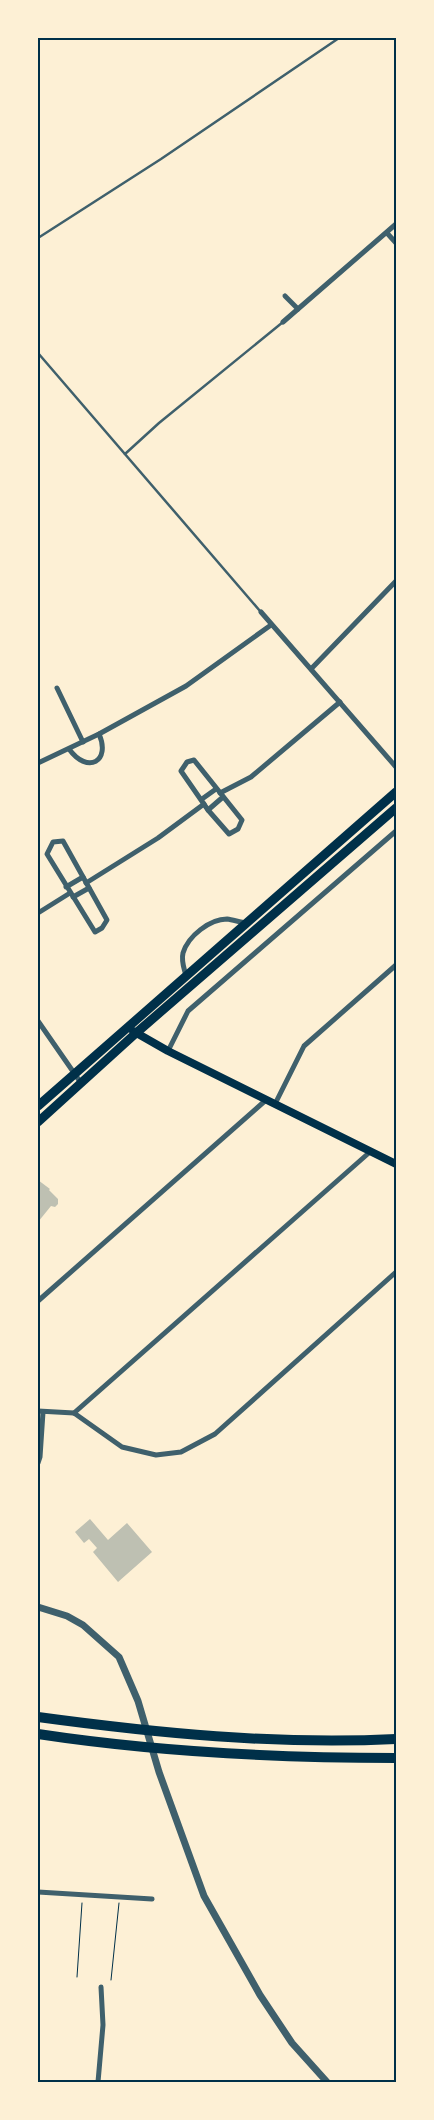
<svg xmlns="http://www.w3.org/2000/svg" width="434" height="2120" viewBox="0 0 434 2120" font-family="'Noto Serif',serif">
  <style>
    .building { fill: #bec0b2 }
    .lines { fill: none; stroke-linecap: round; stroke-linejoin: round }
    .path { stroke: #003049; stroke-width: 1 }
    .service { stroke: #3f606c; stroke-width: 2.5 }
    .minor { stroke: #3f606c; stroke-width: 5 }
    .tertiary { stroke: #3f606c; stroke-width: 7 }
    .secondary { stroke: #003049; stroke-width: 8 }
    .primary { stroke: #003049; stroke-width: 9 }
    .motorway { stroke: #003049; stroke-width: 10 }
    .neatline { fill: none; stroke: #003049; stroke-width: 2 }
  </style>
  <rect width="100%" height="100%" fill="#fdf0d5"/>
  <g class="building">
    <polygon points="38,1180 50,1189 49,1190 58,1199 58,1204 55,1207 51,1206 38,1222"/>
    <polygon points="90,1519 108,1540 127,1523 152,1552 118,1582 93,1552 97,1548 89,1539 84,1543 75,1532"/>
  </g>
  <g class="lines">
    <g class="path">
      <polyline points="77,1977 82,1903"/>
      <polyline points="111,1980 119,1903"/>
    </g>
    <g class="service">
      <polyline points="38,238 161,159 339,38"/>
      <polyline points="38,353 260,611"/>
      <polyline points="125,454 159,423 283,322"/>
    </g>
    <g class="minor">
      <polyline points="387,233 396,243"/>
      <polyline points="285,296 298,309"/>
      <polyline points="283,322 396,224"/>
      <polyline points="261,612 396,767"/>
      <polyline points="311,669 396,581"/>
      <polyline points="57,688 83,742"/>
      <path d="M69 749C88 775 111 761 99 734"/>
      <polygon points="194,760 242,820 238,829 229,834 208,810 181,771 187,762"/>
      <polyline points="38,763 99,734 186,686 271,625"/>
      <polyline points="220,793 251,777 340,702"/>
      <polyline points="202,799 216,789"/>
      <polyline points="208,810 223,797"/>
      <polygon points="63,841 107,920 102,928 95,932 47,854 53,842"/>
      <polyline points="86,883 158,838 204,804"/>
      <polyline points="66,887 83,877"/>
      <polyline points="73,897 89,888"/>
      <polyline points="38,913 70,893"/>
      <path d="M186 976C184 968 181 961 183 953 188 936 210 919 227 919 233 920 240 922 246 923"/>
      <polyline points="38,1021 81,1083"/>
      <polyline points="168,1051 188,1011 396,831"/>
      <polyline points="275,1104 304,1046 396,965"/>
      <polyline points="38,1301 266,1100"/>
      <polyline points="38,1411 74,1413 122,1447 156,1455 181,1452 215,1434 396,1272"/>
      <polyline points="74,1413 371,1151"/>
      <polyline points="38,1463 40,1457 43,1412"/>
      <polyline points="38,1892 152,1899"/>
      <polyline points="98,2082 103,2025 101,1987"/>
    </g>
    <polyline class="tertiary" points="38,1607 67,1616 83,1625 119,1657 138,1701 159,1772 204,1896 260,1995 292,2043 327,2082"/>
    <polyline class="secondary" points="133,1031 168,1051 396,1164"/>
    <g class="primary">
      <polyline points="38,1106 396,792"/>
      <polyline points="38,1122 135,1034 396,808"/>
    </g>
    <g class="motorway">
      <path d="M38 1717C156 1733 276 1745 396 1739"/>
      <path d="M38 1734C157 1752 276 1758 396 1758"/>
    </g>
  </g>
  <rect width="434" height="2120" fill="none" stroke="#fdf0d5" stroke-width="78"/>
  <rect x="39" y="39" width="356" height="2042" class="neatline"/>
</svg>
